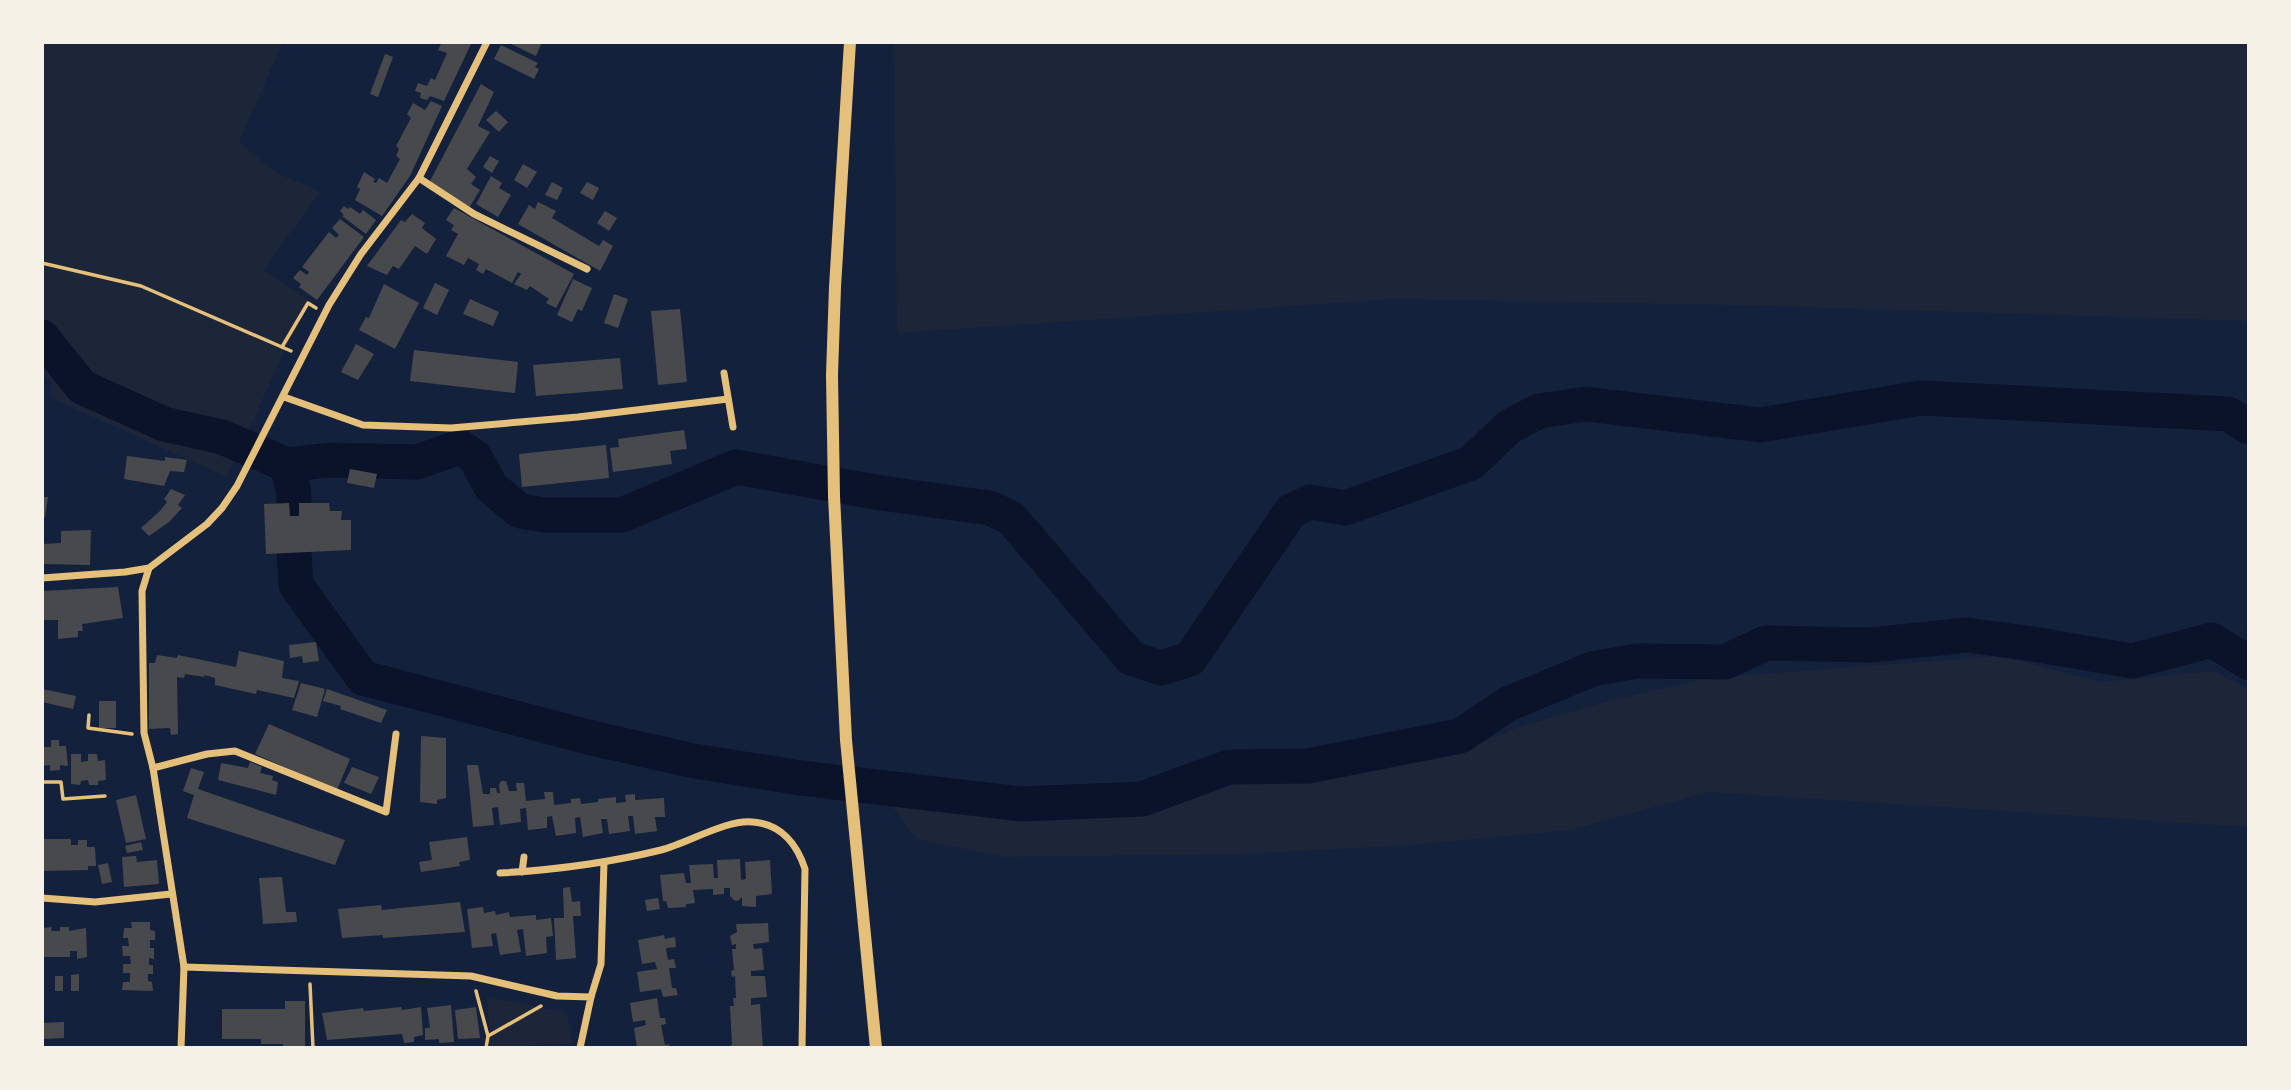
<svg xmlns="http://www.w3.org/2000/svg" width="2291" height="1090" viewBox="0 0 2291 1090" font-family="'Fira Sans',sans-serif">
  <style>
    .green { fill: #1d2539 }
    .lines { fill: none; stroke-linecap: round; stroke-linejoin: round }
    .river { stroke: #0b132b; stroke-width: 35 }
    .building { fill: #48494c }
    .path { stroke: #e5c07b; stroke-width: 3.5 }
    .minor { stroke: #e5c07b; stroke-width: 7 }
    .primary { stroke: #e5c07b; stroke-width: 12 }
  </style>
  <rect width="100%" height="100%" fill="#14213d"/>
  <g class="green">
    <polygon points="42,42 283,42 239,142 275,172 320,192 263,270 311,302 286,348 227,477 51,398 51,382 42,374"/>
    <polygon points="894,42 2249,42 2249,321 1734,305 1395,299 897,333"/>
    <polygon points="2001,656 2100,682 2213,671 2249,689 2249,827 1708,792 1571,830 1410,845 1245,854 1004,857 917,839 891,805 1017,812 1143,808 1243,776 1336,769 1458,752 1519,727 1609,701 1707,678"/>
    <polygon points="487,997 567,1013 573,1043 488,1048 490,1032"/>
  </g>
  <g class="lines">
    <g class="river">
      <polyline points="42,337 82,387 164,424 222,437 287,465 294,493 294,529"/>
      <polyline points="287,465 328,460 417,462 460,447 475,457 491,487 520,511 544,515 622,515 736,467 881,493 990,508 1011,518 1131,658 1161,668 1190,659 1291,511 1310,502 1345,508 1471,463 1509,427 1539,411 1586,404 1760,425 1921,398 2228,414 2249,427"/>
      <polyline points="294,552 296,585 363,678 592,738 694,761 801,778 1022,804 1142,799 1229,767 1308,766 1460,736 1508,704 1592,669 1637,661 1725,662 1766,643 1870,645 1967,635 2033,644 2132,661 2212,640 2249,663"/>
    </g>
  </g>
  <g class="building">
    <polygon points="442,42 472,42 444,101 430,96 427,100 420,98 421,93 415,91 418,83 427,86 431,78 435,80 447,53 438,50"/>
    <polygon points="507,42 542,42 536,56"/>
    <polygon points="501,45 538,63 535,67 539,69 534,79 494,59"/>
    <polygon points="385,54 393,57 378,97 370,94"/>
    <polygon points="481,84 494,92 478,126 490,132 467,169 476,177 471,184 480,190 469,208 430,181"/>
    <polygon points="431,101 442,106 410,176 382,216 355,200 360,189 357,187 364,172 375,179 373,182 376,183 379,178 387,183 400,159 396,156 399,149 396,146 411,118 407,114 413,103 425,110"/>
    <polygon points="496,111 508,122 499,132 486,120"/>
    <polygon points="490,156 499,161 492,173 483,167"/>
    <polygon points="523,164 537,172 527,188 514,180"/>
    <polygon points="491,176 502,183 499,188 511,195 498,217 476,204"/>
    <polygon points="552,182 563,188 557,200 545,195"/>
    <polygon points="587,182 599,188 593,200 580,193"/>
    <polygon points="538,202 556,211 552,218 599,246 603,240 613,246 600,271 518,224 529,205 535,209"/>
    <polygon points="344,206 348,209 350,207 360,214 363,210 376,220 366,234 342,216 344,215 340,211"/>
    <polygon points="454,208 574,274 556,308 546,303 549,299 530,286 527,290 514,284 521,274 518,272 512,283 486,269 483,274 476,270 479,264 468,258 464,265 446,256 458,234 451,230 454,225 446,220"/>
    <polygon points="605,211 617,218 609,231 597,223"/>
    <polygon points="412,214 425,223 422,228 436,239 427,254 415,246 399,269 393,266 387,275 367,266 401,220 405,222"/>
    <polygon points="340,219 364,237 317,300 299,287 301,284 293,278 300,270 307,275 309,272 302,267 329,232 336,238 339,235 332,228"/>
    <polygon points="573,279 592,288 582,311 578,309 572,322 557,315"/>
    <polygon points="435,283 449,290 437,315 423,308"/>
    <polygon points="384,284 419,303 395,349 359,330 366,317 369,318"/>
    <polygon points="614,294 628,299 618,328 604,323"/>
    <polygon points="470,299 499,312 493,326 463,314"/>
    <polygon points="680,309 687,382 658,385 651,311"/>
    <polygon points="356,344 374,354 358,380 341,372"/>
    <polygon points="414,350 518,362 515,393 410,381"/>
    <polygon points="620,358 623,389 536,396 533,365"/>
    <polygon points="684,430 687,449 670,451 672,464 613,472 610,448 619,447 618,439"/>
    <polygon points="606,445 609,478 522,487 519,454"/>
    <polygon points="127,456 165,461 165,457 187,460 184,472 170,471 164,486 124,479"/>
    <polygon points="350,469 377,474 374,488 347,483"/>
    <polygon points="171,489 185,495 178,505 182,508 169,522 149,536 141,528 160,511 167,502 164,499"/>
    <polygon points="42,497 48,497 45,517 42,518"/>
    <polygon points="289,503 290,516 299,516 299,503 329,503 330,511 342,511 341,520 351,520 351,550 266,554 264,504"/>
    <polygon points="91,530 90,565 42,564 43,544 61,543 61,531"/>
    <polygon points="118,587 123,618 82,624 83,631 78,631 78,637 58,639 58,620 42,620 42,591"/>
    <polygon points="316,642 319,661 303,663 302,656 290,658 289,645"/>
    <polygon points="239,651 284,661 282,678 299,681 294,698 257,690 256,694 215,685 215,678 204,675 204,677 185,674 184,678 177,677 178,734 171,735 170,728 149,729 149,663 155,663 157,655 177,658 178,655 236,667"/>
    <polygon points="301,683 325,689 317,717 292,710"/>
    <polygon points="42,689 76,696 73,709 42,702"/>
    <polygon points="327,689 387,710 381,723 340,709 341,706 323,701"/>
    <rect x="99" y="701" width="17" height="27"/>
    <polygon points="269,724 350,759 337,790 255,754"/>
    <polygon points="421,736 446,738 446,798 437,800 437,804 420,802"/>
    <polygon points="51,740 59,740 59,746 66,746 68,766 60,765 60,770 50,771 50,765 42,766 42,747 51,747"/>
    <polygon points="71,754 81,754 81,762 88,761 88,754 97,754 98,761 105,760 106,780 98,781 98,785 89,785 88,780 81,781 80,785 71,784"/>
    <polygon points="250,762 262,767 260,773 273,776 272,780 278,782 276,795 218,780 221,763 248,768"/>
    <polygon points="467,765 478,765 483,794 490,794 490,788 496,788 497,793 500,793 499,785 501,781 506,781 509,791 517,791 516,783 524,783 526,801 545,799 544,792 553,792 554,805 571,803 571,799 580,798 581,804 598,802 598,799 616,797 616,803 626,802 625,795 635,794 635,800 664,798 665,817 655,817 657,831 635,834 633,816 628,816 630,831 609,834 607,819 601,819 603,833 583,837 580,817 575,818 576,833 556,836 552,816 547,817 547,828 528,830 526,808 520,809 521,822 500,825 498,807 492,808 494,825 473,827"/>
    <polygon points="352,767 379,777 371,794 344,783"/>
    <polygon points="191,768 204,772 198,789 345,840 335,865 187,818 194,795 183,791"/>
    <polygon points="136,795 146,839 126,843 116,800"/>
    <polygon points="467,837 470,860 459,862 460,866 421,872 419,862 432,860 429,842"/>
    <polygon points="42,839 71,839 71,845 78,845 78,840 87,840 87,847 95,847 96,866 88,866 88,870 43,871"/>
    <polygon points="141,842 143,850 127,853 125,846"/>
    <polygon points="136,856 137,862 157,860 159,884 124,887 122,857"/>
    <polygon points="740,859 741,880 746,879 745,862 770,860 772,894 756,896 756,907 742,906 742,897 738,901 734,900 730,896 730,888 724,888 724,894 713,895 713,889 693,890 695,903 686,904 686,907 668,908 666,901 663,901 660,875 684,873 686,883 691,883 689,865 713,864 714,878 718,878 717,860"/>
    <polygon points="108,863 112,882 102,884 98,865"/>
    <polygon points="282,877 286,912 296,912 297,922 263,924 259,878"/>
    <polygon points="570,887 572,902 580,901 581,916 573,916 576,958 556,960 554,918 564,918 563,888"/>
    <polygon points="658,898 660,909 647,911 645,900"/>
    <polygon points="460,902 465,932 383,938 383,935 342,938 338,909 381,905 382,910"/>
    <polygon points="483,907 484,913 495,911 496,915 509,912 510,917 536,915 536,920 551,918 553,936 546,937 547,953 526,956 523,929 517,930 521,952 500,955 496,933 491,934 493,946 472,948 467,909"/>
    <polygon points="131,922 150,922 150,930 155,931 155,940 150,940 150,948 154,948 154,959 149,958 149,965 153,965 153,974 148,974 148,981 152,982 153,991 122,990 123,982 130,982 130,973 123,973 123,964 131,964 130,956 123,956 122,946 129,946 128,938 123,938 124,928 132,928"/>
    <polygon points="768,923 769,942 753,944 754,949 762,948 764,970 751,971 751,976 765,976 767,997 751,998 751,1005 760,1004 763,1048 724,1048 732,1045 730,1006 734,1006 733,998 736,998 735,976 732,977 731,971 734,970 732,949 736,949 736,944 732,945 730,936 737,932 736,924"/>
    <polygon points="52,927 51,931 60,931 60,927 69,927 69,931 86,928 87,957 77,959 77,951 70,951 70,957 44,957 43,928"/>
    <polygon points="664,935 665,939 675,937 676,947 666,948 668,960 674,959 676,968 669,968 672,988 676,988 678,995 663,997 661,989 640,992 637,972 657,969 655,962 642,964 638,940"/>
    <polygon points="79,974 79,991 71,991 71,975"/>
    <rect x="55" y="976" width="8" height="15"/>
    <polygon points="657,998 660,1018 665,1018 666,1024 661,1025 665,1045 669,1044 670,1048 637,1048 634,1028 646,1025 645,1020 633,1022 630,1003"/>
    <polygon points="285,1001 305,1001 305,1048 283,1048 283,1044 261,1044 261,1039 222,1039 222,1009 285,1009"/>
    <polygon points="451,1005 454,1042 439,1043 439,1039 425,1040 425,1028 430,1028 427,1008"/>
    <polygon points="401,1007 402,1010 421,1007 423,1035 414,1037 414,1042 404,1043 402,1034 327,1040 322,1013 363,1008 364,1011"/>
    <polygon points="476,1007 480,1038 458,1039 455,1010"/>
    <polygon points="64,1022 64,1038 42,1039 42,1023"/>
  </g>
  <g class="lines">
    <g class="path">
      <polyline points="42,263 141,286 291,351"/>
      <polyline points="282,347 308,303 316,308"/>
      <polyline points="89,715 88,728 132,734"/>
      <polyline points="42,782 61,782 63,799 105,796"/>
      <polyline points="310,984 313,1048"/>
      <polyline points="476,991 488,1036 486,1048"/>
      <polyline points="488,1036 541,1006"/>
    </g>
    <g class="minor">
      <polyline points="419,178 474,214 587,269"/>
      <polyline points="724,373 733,427"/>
      <polyline points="284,397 363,425 451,428 578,417 728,399"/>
      <polyline points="149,568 142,591 144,733 153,768 184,967 181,1048"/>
      <polyline points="42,578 125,572 149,568 207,524 222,508 237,486 329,305 361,254 419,178 487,42"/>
      <polyline points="153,768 207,754 235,751 386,812 396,734"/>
      <polyline points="522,872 524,857"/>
      <path d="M500 873C554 870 608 863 661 850 688 843 727 819 753 822 781 824 797 844 805 869L802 1048"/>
      <polyline points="42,898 95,902 171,894"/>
      <polyline points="184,967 471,976 557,996 591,997 580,1048"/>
      <polyline points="591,997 601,964 604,862"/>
    </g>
    <polyline class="primary" points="850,42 835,287 832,375 834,496 846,740 876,1048"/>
  </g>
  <rect width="2291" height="1090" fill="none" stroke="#f6f1e7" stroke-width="88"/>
</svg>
